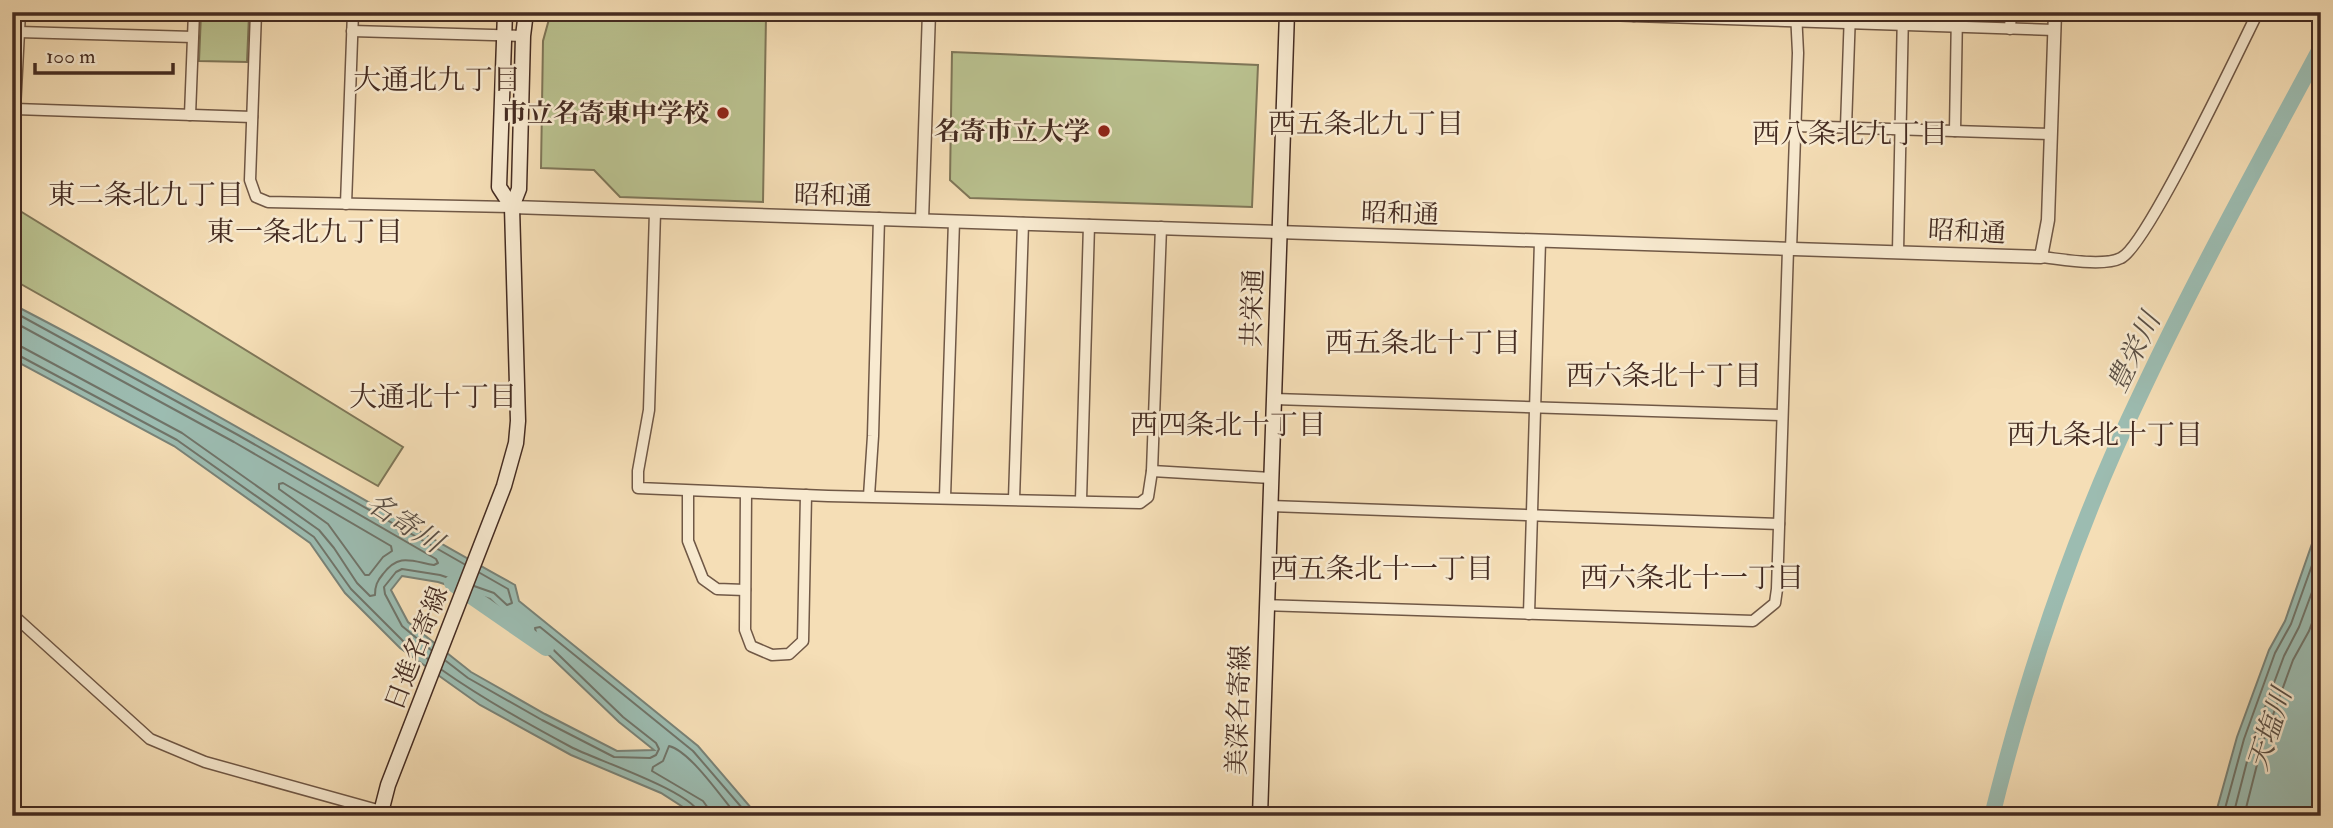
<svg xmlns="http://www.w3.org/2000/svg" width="2333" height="828" viewBox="0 0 2333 828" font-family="'IM FELL Double Pica','Noto Serif JP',serif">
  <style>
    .green { fill: #bac290; stroke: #7f7658; stroke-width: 2 }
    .water { fill: #9cbcb1; stroke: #798277; stroke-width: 2; fill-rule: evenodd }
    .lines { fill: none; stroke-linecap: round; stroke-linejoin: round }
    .shore { stroke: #707469; stroke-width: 2 }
    .river { stroke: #9cbcb1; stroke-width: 16 }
    .minor-casing { stroke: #705846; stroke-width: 13 }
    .tertiary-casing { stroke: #705846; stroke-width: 15 }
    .secondary-casing { stroke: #442b21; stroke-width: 17 }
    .minor { stroke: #f8ead0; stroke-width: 10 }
    .tertiary { stroke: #f8ead0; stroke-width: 12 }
    .secondary { stroke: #f8ead0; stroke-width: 14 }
    .poi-dot { fill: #8f2418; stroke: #f8ead0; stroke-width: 2.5 }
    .labels { text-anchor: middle; stroke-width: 5; stroke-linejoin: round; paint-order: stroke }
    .poi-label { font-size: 26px; font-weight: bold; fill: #442b21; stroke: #f8ead0; text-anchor: end }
    .street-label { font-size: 26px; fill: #442b21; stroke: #f8ead0 }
    .neighbourhood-label { font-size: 28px; fill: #442b21; stroke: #f8ead0 }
    .water-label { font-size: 28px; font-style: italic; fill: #5a4f45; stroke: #f8ead0 }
  </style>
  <rect width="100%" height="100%" fill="#f5deb6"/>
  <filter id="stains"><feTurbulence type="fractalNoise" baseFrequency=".00286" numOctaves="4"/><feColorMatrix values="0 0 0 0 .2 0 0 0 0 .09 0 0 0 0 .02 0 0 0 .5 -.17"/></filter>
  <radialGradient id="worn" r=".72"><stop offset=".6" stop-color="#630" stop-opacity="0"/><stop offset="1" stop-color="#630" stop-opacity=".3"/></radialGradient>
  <g class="green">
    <polygon points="551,12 692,12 766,16 763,202 620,197 594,170 541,168 543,41"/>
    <polygon points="201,14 249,15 247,62 199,61"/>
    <polygon points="952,52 1258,65 1252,207 970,198 950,180"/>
    <polygon points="12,206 403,447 378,486 12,279"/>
  </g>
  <g class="water">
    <path d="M12 304C183 392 347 492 515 585L519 601 698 746 758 816H697L661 793 571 755 480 705 400 648 345 593 310 543 174 446 12 359ZM402 576 438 582 490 599 619 722 654 750 617 751 545 714 471 672 408 622 391 590Z"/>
    <polygon points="2321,518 2321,816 2215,816 2237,737 2269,650 2285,621"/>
  </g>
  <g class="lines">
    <g class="shore">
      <polyline points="12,311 238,435 464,564"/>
      <path d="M12 321 234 442 436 559 438 563 434 565C411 561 399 553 383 574 377 581 375 586 375 595L370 596 357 583 334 548 319 530 182 433 22 347 12 345"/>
      <polyline points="12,354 18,355 177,440 314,537 351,589 404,642 428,659"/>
      <polygon points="283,483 391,546 392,551 383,557 369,575 365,575 328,524 279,489 279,484"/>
      <polyline points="474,586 494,593 507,605 512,603 508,589 480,573"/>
      <polyline points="431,650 402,626 385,594 384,587 396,572 402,569 440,575 458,581"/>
      <polyline points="446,661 468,678 542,720 614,757 650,758 656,755 659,749 656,743 623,717 536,633 535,628 540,627 693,751 749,816"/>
      <path d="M442 670C483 699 526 723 571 747 593 759 698 793 700 816"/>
      <path d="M709 816 708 808 703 801 652 771 653 767 663 761 669 746C690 751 722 798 737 816"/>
      <polyline points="2223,816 2244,739 2275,653 2291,624 2321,540"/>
      <polyline points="2233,816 2252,742 2284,656 2299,627 2321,568"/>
      <polyline points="2244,816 2262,745 2293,660 2309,631 2321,599"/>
    </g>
    <g class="river">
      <polyline points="452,583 546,648"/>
      <path d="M1992 816C2028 670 2077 526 2142 391 2197 274 2260 161 2321 47"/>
    </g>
    <defs>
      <g id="minor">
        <polyline points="20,12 15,109 252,117"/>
        <polyline points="256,12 250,180 256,197 268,202 512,207"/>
        <polyline points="1525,12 1634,16"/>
        <polyline points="1634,12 1634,16 2054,30"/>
        <polyline points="2010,29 2011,12"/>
        <polyline points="352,31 523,36"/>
        <polyline points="19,32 193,37"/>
        <polyline points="190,115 194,12"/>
        <polyline points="1795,126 2051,134"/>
        <polyline points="1846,127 1850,12"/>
        <polyline points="1955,131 1957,12"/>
        <polyline points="346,204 353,12"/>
        <polyline points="655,212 649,410 638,471 638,488 828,496 1140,503 1148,497 1152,471 1161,227"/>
        <polyline points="1791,249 1798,53 1796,12"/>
        <polyline points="1898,251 1903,12"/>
        <path d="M2041 257C2061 259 2103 267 2121 258 2147 246 2239 50 2258 12"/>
        <polyline points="1274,399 1781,415"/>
        <polyline points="1152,471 1271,478"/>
        <polyline points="688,491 688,541 703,579 717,589 745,590"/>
        <polyline points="746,493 745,630 751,646 772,655 789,654 803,641 806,495"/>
        <polyline points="869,496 873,436 879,218"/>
        <polyline points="945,497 954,221"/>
        <polyline points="1014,499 1023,223"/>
        <polyline points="1081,500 1089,225"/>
        <polyline points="1270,506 1779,524"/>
        <polyline points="1266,605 1753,621 1775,603 1777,589 1788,249"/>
        <polyline points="12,614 150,739 205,762 381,811"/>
        <polyline points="1529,614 1540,241"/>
      </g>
      <g id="tertiary">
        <polyline points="512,207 2041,257 2048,220 2055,12"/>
        <polyline points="922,220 929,12"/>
      </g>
      <g id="secondary">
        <polyline points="505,12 499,187 512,207"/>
        <polyline points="380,816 388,785 504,486 516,443 518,421 512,207 519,189 523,36 526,12"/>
        <polyline points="1260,816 1287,12"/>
      </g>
    </defs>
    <use href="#minor" class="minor-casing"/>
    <use href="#tertiary" class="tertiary-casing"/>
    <use href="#secondary" class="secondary-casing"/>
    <use href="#minor" class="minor"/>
    <use href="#tertiary" class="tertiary"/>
    <use href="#secondary" class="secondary"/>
  </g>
  <g class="poi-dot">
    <circle cx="723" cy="113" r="7"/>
    <circle cx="1104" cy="131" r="7"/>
  </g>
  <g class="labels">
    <g class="poi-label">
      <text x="709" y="122">市立名寄東中学校</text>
      <text x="1090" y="140">名寄市立大学</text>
    </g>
    <g class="street-label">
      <text transform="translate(833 195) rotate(1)" y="9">昭和通</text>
      <text transform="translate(1400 213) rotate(2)" y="9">昭和通</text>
      <text transform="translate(1967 231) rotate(3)" y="9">昭和通</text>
      <text transform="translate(1252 308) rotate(-88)" y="9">共栄通</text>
      <text transform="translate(416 648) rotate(-69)" y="9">日進名寄線</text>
      <text transform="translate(1238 710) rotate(-88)" y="9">美深名寄線</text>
    </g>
    <g class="neighbourhood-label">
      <text x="437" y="89">大通北九丁目</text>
      <text x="1366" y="133">西五条北九丁目</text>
      <text x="1850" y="143">西八条北九丁目</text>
      <text x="146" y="204">東二条北九丁目</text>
      <text x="305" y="241">東一条北九丁目</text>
      <text x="1423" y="352">西五条北十丁目</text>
      <text x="1664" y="385">西六条北十丁目</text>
      <text x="433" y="406">大通北十丁目</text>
      <text x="1228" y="434">西四条北十丁目</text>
      <text x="2105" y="444">西九条北十丁目</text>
      <text x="1382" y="578">西五条北十一丁目</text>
      <text x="1692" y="587">西六条北十一丁目</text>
    </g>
    <g class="water-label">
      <text transform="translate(2133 352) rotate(-64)" y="10">豊栄川</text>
      <text transform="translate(405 522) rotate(33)" y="10">名寄川</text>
      <text transform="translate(2269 729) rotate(-72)" y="10">天塩川</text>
    </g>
  </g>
  <rect width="2333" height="828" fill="none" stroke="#f5deb6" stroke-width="42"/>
  <rect x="14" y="14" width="2305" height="800" fill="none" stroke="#442b21" stroke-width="3.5"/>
  <rect x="21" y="21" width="2291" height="786" fill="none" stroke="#442b21" stroke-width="2"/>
  <path d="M35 63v10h138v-10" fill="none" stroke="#442b21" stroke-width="3.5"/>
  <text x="46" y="63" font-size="21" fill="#442b21" stroke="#f8ead0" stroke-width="5" paint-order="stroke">100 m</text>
  <rect width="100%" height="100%" filter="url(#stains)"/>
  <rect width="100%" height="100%" fill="url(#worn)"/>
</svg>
